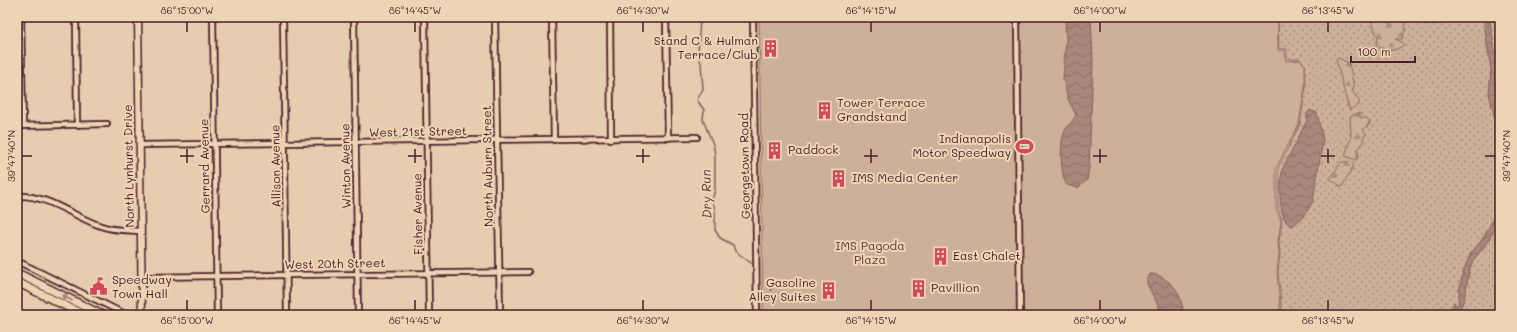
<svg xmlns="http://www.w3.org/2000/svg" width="1517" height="332" viewBox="0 0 1517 332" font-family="Mali,sans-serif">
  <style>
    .grass { fill: url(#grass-dots); stroke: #8b6862 }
    .forest { fill: url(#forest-firs); stroke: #8b6862 }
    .garden { fill: #ccb099; stroke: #8b6862 }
    .water { fill: url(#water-waves); stroke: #825e5a }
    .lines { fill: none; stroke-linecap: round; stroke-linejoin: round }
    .stream { stroke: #825e5a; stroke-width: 1.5 }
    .minor-casing { stroke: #4a1f2b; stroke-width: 8 }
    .secondary-casing { stroke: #4a1f2b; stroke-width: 9 }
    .primary-casing { stroke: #4a1f2b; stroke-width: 10 }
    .minor { stroke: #ecd4b4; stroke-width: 4.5 }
    .secondary { stroke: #ecd4b4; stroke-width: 6 }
    .primary { stroke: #ecd4b4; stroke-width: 7 }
    .oneway { stroke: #9b7a70 }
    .ticks { fill: none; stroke: #4a1f2b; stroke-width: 1.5 }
    .labels { text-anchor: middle; stroke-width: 4; stroke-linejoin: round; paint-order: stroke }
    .poi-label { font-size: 12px; fill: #4a1f2b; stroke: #ecd4b4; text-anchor: start }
    .street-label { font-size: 12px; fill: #4a1f2b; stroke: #ecd4b4 }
    .park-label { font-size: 12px; fill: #5e353c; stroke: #ecd4b4 }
    .water-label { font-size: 13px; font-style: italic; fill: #62393f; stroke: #ecd4b4 }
    .neatline { fill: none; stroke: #4a1f2b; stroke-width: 1.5 }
    .ticks-label { font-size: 10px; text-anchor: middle; fill: #4a1f2b }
  </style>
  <defs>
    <pattern id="grass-dots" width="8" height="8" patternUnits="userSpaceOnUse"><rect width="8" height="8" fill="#ccb099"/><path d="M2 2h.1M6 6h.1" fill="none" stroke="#a88f7d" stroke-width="1.8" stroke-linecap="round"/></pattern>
    <pattern id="forest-firs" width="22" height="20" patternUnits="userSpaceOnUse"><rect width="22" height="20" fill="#ccb099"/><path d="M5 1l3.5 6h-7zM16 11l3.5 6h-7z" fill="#a88f7d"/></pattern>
    <pattern id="water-waves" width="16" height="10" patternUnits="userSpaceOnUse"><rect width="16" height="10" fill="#a8887a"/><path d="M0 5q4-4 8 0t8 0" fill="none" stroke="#8b6f64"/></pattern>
  </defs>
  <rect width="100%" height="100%" fill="#e6cdaf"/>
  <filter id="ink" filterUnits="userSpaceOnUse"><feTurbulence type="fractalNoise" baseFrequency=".025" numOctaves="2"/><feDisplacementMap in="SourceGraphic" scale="8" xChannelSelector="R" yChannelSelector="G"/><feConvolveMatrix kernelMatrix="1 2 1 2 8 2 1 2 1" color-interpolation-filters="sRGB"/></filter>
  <g filter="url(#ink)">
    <polygon class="grass" points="1278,17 1500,17 1500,315 1282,315 1278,272 1280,254 1279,241 1282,221 1278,208 1278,168 1300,124 1306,87 1305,65 1300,59 1287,59 1287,49 1279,49"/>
    <g class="forest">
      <path d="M1395 17H1408L1405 26 1406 28 1402 39H1395L1402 42 1404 45C1393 52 1387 52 1376 45L1378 38 1371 20H1387L1389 23 1394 20Z"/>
      <polygon points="1338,58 1349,63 1354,87 1352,91 1359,100 1359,105 1349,110 1336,59"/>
      <polygon points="1360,113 1360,118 1367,118 1370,122 1369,125 1363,130 1366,134 1363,138 1363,143 1357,150 1359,155 1356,160 1345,156 1351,138 1350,116"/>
      <polygon points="1341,162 1351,162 1354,165 1342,187 1330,179"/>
    </g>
    <polygon class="garden" points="759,17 1278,17 1278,50 1285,50 1286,61 1300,60 1305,65 1305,86 1299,124 1276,168 1276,208 1281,222 1278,241 1279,254 1277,272 1281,315 763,315"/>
    <g class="water">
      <path d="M1065 17H1091L1093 61 1089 168 1087 180 1078 188 1067 185C1060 176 1060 144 1064 133 1066 126 1073 122 1076 115L1068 99 1063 79 1066 38Z"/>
      <polygon points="1483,17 1489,17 1498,66 1497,108 1500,124 1495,120 1489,93 1491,70"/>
      <path d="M1310 110 1317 113 1323 140 1313 201 1305 215 1293 226C1277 224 1279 181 1283 168 1285 162 1289 157 1292 151 1297 141 1301 131 1307 121V114Z"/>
      <path d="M1500 190C1500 215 1500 224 1485 245 1481 252 1474 257 1471 265 1466 281 1467 302 1456 315H1448L1454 302 1456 306 1458 305C1459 288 1462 272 1469 257 1474 247 1483 241 1487 231 1494 218 1499 205 1500 190Z"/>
      <path d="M1150 274C1160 273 1174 285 1178 293 1181 299 1183 308 1184 315H1163L1147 284V278Z"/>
    </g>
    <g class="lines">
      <g class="stream">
        <polyline points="700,17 698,55 701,63 703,89 697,100 704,110 703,120 713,144 715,154 715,190 712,200 715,210 715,230 720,238 733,245 735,251 751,263"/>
        <polyline points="771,287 771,290"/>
      </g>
      <defs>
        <g id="minor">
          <polyline points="21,17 23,126"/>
          <polyline points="76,17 77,125"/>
          <polyline points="213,17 217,315"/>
          <polyline points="283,17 287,315"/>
          <polyline points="354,17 358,315"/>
          <polyline points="425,17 429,315"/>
          <polyline points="495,17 500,315"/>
          <polyline points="552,17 554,140"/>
          <polyline points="610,17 611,139"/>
          <polyline points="666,17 668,138"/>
          <polyline points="753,17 757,315"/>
          <polyline points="1017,17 1020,315"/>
          <polyline points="17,126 107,124"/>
          <polyline points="140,145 697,137"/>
          <path d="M17 196C48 194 73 217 101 226 114 231 128 230 141 231"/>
          <polyline points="17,261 127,315"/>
          <polyline points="142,277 528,272"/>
        </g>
        <polyline id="secondary" points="138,17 142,315"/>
        <g id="primary">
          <polyline points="17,273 102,315"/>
          <polyline points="17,282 84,315"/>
        </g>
      </defs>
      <use href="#minor" class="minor-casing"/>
      <use href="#secondary" class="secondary-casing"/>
      <use href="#primary" class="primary-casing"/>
      <use href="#minor" class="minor"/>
      <use href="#secondary" class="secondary"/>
      <use href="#primary" class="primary"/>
    </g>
    <defs><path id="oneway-shaft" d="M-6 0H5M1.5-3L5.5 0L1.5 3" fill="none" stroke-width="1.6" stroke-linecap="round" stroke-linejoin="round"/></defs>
    <use class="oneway" href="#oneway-shaft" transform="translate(67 298) rotate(-153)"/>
  </g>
  <path class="ticks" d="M187 22V32M415 22V32M643 22V32M871 22V32M1100 22V32M1328 22V32M187 149V163M415 149V163M643 149V163M871 149V163M1100 149V163M1328 149V163M22 156H32M180 156H194M408 156H422M636 156H650M864 156H878M1093 156H1107M1321 156H1335M1485 156H1495M187 300V310M415 300V310M643 300V310M871 300V310M1100 300V310M1328 300V310"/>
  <defs>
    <symbol id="building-bare" viewBox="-9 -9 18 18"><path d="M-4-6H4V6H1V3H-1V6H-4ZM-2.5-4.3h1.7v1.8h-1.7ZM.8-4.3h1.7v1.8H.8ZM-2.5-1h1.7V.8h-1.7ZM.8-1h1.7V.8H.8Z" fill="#d1495b" stroke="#ecd4b4" stroke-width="2.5" paint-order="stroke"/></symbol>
    <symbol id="stadium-bare" viewBox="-9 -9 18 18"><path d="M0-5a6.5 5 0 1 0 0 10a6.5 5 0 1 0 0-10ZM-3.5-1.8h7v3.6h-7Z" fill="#d1495b" stroke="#ecd4b4" stroke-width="2.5" paint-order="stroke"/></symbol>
    <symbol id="civic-bare" viewBox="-9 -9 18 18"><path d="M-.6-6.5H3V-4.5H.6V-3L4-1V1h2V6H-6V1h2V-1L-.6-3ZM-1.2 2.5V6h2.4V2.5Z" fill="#d1495b" stroke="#ecd4b4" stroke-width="2.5" paint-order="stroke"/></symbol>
  </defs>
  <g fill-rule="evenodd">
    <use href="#building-bare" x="758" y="36" width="25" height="25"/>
    <use href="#building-bare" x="812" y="98" width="25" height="25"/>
    <use href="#stadium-bare" x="1012" y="134" width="25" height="25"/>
    <use href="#building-bare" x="762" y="138" width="25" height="25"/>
    <use href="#building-bare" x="826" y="166" width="25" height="25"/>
    <use href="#building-bare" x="928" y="244" width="25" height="25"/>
    <use href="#civic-bare" x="86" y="274" width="25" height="25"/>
    <use href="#building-bare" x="906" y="276" width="25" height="25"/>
    <use href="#building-bare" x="816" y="278" width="25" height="25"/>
  </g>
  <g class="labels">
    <g class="poi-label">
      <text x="758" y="45" text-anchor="end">Stand C &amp; Hulman<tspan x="758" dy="14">Terrace/Club</tspan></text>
      <text x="837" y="107">Tower Terrace<tspan x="837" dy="14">Grandstand</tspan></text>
      <text x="1011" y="143" text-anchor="end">Indianapolis<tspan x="1011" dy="14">Motor Speedway</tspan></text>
      <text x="788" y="154">Paddock</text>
      <text x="852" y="182">IMS Media Center</text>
      <text x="953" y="260">East Chalet</text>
      <text x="112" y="284">Speedway<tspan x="112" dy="14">Town Hall</tspan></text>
      <text x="816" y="287" text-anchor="end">Gasoline<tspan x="816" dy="14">Alley Suites</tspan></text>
      <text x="931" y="292">Pavillion</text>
    </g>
    <g class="street-label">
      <text transform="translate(418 132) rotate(-1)" y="4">West 21st Street</text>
      <text transform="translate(129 166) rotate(-91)" y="4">North Lynhurst Drive</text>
      <text transform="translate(205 166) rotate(-91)" y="4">Gerrard Avenue</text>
      <text transform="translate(276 166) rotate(-91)" y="4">Allison Avenue</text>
      <text transform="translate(346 166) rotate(-91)" y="4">Winton Avenue</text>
      <text transform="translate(488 166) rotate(-91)" y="4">North Auburn Street</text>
      <text transform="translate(745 166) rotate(-91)" y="4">Georgetown Road</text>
      <text transform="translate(418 214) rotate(-91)" y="4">Fisher Avenue</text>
      <text transform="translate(335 264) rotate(-1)" y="4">West 20th Street</text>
    </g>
    <g class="park-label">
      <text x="870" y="250">IMS Pagoda<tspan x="870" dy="14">Plaza</tspan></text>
    </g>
    <g class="water-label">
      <text transform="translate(706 194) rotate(-91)" y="5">Dry Run</text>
    </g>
  </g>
  <rect width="1517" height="332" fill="none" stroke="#ecd4b4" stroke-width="44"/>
  <path d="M1351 56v6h64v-6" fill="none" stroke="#4a1f2b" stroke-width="2"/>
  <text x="1357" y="56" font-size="12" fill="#4a1f2b" stroke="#ecd4b4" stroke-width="3" paint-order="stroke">100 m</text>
  <rect x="22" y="22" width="1473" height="288" class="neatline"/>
  <g class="ticks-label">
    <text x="187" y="14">86°15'00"W</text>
    <text x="415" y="14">86°14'45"W</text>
    <text x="643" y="14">86°14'30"W</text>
    <text x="871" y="14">86°14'15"W</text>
    <text x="1100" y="14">86°14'00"W</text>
    <text x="1328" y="14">86°13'45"W</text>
    <text transform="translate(11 156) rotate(-90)" y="4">39°47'40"N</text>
    <text transform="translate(1506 156) rotate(-90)" y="4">39°47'40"N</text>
    <text x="187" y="324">86°15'00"W</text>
    <text x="415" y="324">86°14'45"W</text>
    <text x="643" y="324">86°14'30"W</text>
    <text x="871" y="324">86°14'15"W</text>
    <text x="1100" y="324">86°14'00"W</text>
    <text x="1328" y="324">86°13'45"W</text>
  </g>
</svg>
